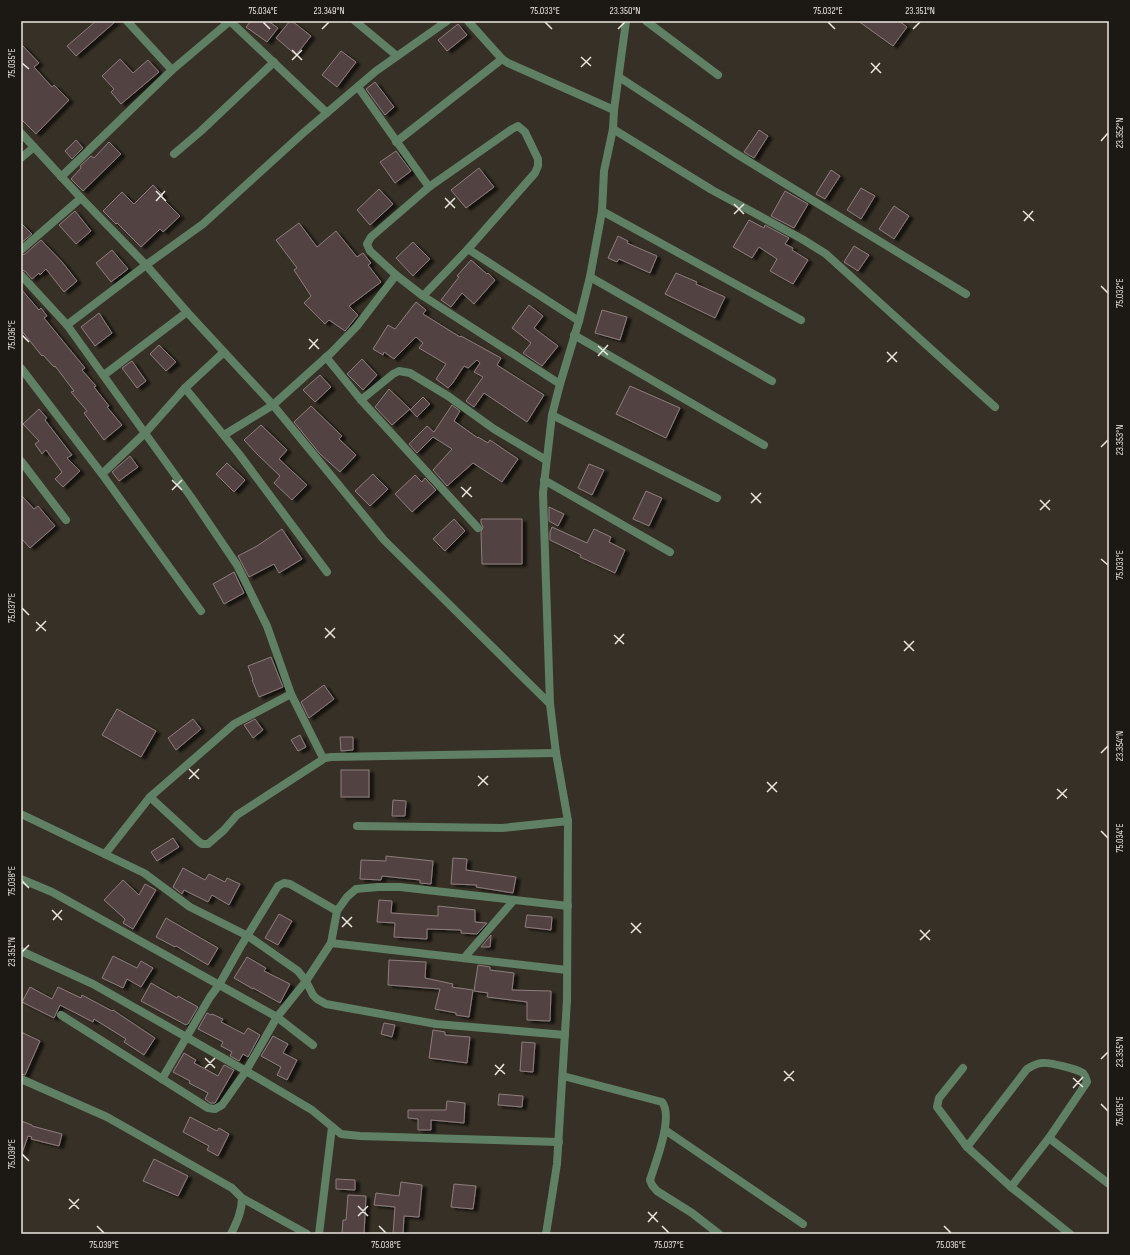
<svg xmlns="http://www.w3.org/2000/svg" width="1130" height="1255" viewBox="0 0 1130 1255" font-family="'Sofia Sans Condensed',sans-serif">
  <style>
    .building { fill: #524343; stroke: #8e7d7d; filter: url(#shadow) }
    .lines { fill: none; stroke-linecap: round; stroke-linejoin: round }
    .minor { stroke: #5f8064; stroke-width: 8 }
    .tertiary { stroke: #5f8064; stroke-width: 8 }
    .ticks { fill: none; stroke: #ebe6e0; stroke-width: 1.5 }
    .neatline { fill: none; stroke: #ebe6e0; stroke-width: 1.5 }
    .ticks-label { font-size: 10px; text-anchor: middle; fill: #ebe6e0 }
  </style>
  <defs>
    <filter id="shadow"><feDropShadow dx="4.5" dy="2.5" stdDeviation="1" flood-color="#0009"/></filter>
  </defs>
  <rect width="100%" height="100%" fill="#373026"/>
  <g class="building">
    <polygon points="96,21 116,21 76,56 67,46"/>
    <polygon points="251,21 268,21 278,28 267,42 246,27"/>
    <polygon points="290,21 292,21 311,36 296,55 276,38"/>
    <polygon points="858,21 899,21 907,27 893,46"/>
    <polygon points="458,24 467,35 447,51 438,40"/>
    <polygon points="21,44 39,63 34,67 52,87 54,85 69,100 36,134 21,119"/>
    <polygon points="341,51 356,62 337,87 322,75"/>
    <polygon points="120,59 133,73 148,60 159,72 121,104 111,92 114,89 102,76"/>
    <polygon points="375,82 394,107 385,115 366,89"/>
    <polygon points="759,130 768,136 754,158 744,152"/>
    <polygon points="76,140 83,148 72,159 65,151"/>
    <polygon points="109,142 121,154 83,191 71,179 81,168 80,166 91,156 94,158"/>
    <polygon points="396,151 411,171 395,183 380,162"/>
    <polygon points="479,168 494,187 466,208 451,190"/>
    <polygon points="831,170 840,176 825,199 816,194"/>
    <polygon points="153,185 163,195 161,197 180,216 163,232 160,229 141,247 117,223 116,224 103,211 122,192 134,204"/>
    <polygon points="861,188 875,196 861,219 847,210"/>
    <polygon points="379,189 393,204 370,225 357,210"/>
    <polygon points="785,191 808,204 794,228 771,216"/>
    <polygon points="894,206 909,216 894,239 879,229"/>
    <polygon points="75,211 91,231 76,244 59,225"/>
    <polygon points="749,220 764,228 765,225 789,238 785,244 793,248 792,250 808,260 793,284 770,271 777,259 759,247 752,258 733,247"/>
    <polygon points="21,223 32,234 21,243"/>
    <polygon points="299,223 317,247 336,231 357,257 363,253 371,263 368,265 381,282 349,306 358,315 345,331 329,320 325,324 304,303 311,296 294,270 297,268 276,240"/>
    <polygon points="618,236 628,241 627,243 657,256 650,273 619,259 617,262 608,258"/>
    <polygon points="41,240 63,263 77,281 64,292 46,269 40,275 39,273 32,279 25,271 21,270 21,255 25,254"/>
    <polygon points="413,242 430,259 413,276 396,258"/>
    <polygon points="854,246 869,255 858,271 844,262"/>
    <polygon points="112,250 128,269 111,282 96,263"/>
    <polygon points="471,260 487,274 488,273 495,280 474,304 462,293 451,307 441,300 459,277 457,276"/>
    <polygon points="676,273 697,282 696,284 725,297 715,318 665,294"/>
    <polygon points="21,289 39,310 41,308 47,316 44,318 85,368 82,370 96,386 94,387 109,406 107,407 122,425 104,440 84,413 87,411 71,392 74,391 55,366 54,367 43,355 42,356 21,330"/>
    <polygon points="416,302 426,310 423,314 460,337 461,336 501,358 497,365 544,395 527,422 484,393 474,407 466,401 483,377 474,372 480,363 477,360 468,368 464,366 452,384 448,388 436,379 446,364 419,348 423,343 416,337 394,359 384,352 383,355 373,349 388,325 395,329"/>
    <polygon points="529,305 543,316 534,328 558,346 542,366 523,353 531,343 512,328"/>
    <polygon points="602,310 627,317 620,340 595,333"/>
    <polygon points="99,313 112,333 95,346 81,327"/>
    <polygon points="159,345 176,362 166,371 150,354"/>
    <polygon points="362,359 377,375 363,390 347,374"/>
    <polygon points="132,361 146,381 137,388 122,368"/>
    <polygon points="320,375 331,387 315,402 303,390"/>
    <polygon points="630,386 680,408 666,438 616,414"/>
    <polygon points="389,389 410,409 392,425 375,407"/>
    <polygon points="423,397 430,404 417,417 410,410"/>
    <polygon points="452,405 460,411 454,421 478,438 478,437 488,443 490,440 518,459 502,482 473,463 447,486 433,470 452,449 433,437 417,453 409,444 427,426 434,432"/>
    <polygon points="311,406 342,436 339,439 356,455 340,472 320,454 294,422"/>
    <polygon points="39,409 47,418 45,420 72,455 67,458 80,471 63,487 55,479 62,472 46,450 42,454 35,444 39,441 23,424"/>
    <polygon points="261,425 287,450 279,459 307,485 292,500 274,483 280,476 257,454 244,440"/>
    <polygon points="130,456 138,467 119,481 112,472"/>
    <polygon points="227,463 245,480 234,492 216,474"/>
    <polygon points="589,464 604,470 592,495 578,488"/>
    <polygon points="373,474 388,489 370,506 355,491"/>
    <polygon points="415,475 422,482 425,478 436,490 412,512 395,494"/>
    <polygon points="646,491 662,498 649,526 633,519"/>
    <polygon points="21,495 34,509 38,506 55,526 30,548 21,538"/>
    <polygon points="549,507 564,514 558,526 549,521"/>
    <polygon points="454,519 465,531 445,551 433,539"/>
    <polygon points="481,519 522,519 522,564 482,564 481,532 483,527 481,523"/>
    <polygon points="552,527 587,543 594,529 611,537 609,542 625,550 615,573 580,557 581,555 550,540 550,532"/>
    <polygon points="282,529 302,559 279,573 274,564 249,577 238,556 257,546"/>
    <polygon points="234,572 244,593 224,604 213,584"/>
    <polygon points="271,657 283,687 259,697 252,680 253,680 248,666"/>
    <polygon points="324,685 334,699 309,718 301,702"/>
    <polygon points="117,709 156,731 141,757 102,735"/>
    <polygon points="193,719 201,729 176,750 168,738"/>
    <polygon points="255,719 263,730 253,738 244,725"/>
    <polygon points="300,735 306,747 298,751 291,740"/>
    <polygon points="340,737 353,737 353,750 341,751"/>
    <rect x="341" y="770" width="28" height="27"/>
    <polygon points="393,800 406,801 405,816 392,816"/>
    <polygon points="173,838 179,847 157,861 151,852"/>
    <polygon points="386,856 433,861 431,884 420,883 420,880 382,876 381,880 360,879 361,860 386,861"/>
    <polygon points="453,858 467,859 466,870 516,877 513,893 476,887 477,885 451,884"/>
    <polygon points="183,868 205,880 209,874 225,882 227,878 240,884 229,905 212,895 208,902 184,890 182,894 173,887"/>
    <polygon points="123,880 139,895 145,884 156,890 133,929 123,923 125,919 104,900"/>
    <polygon points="379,900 392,901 391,913 438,916 438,906 475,910 475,922 487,923 477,934 461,933 461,930 427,929 427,939 394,937 395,923 377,922"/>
    <polygon points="279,914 292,921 278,945 265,938"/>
    <polygon points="527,915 552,917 551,930 525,927"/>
    <polygon points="166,918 218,948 208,965 176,946 175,947 156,937"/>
    <polygon points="491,935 490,947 481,947"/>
    <polygon points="113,956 137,968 141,961 153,968 141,987 127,979 123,988 102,978"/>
    <polygon points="247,957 266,968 264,971 290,984 280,1003 253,988 253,989 234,978"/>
    <polygon points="389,960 426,962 425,978 453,984 452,987 473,990 469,1017 456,1015 456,1013 435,1009 440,989 388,985"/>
    <polygon points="478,965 490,967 490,970 514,973 512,990 551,991 550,1021 527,1020 527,1002 487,997 488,993 474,991"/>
    <polygon points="151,983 177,998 178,996 198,1007 188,1024 187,1024 186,1025 141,1001"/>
    <polygon points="30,987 52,999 58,987 81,998 82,995 112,1011 113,1010 155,1038 144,1055 124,1042 126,1039 94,1019 93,1022 60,1005 54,1018 22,1002"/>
    <polygon points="207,1013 211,1015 212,1014 223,1019 221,1022 244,1034 248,1028 260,1035 248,1057 243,1054 239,1061 230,1056 232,1052 221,1046 223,1042 198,1029"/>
    <polygon points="384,1023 395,1025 392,1037 381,1034"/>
    <polygon points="433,1030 445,1032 445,1035 470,1037 467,1063 429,1058"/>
    <polygon points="21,1032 40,1041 25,1075 21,1074"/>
    <polygon points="273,1036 288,1044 283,1053 297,1060 287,1080 277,1075 281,1067 261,1056"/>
    <polygon points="522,1042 535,1043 533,1072 520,1071"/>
    <polygon points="184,1053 196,1060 194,1063 218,1076 224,1065 234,1070 215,1103 210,1103 205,1099 208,1093 189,1083 190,1081 173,1072"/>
    <polygon points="499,1094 523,1096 522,1107 498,1105"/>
    <polygon points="447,1101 465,1103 464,1123 431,1120 431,1130 418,1130 418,1119 408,1118 408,1110 446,1110"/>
    <polygon points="190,1117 217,1131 219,1128 229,1134 218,1156 207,1150 209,1146 183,1132"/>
    <polygon points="21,1121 32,1125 32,1126 62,1134 59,1146 31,1139 32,1137 28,1136 22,1153 21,1152"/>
    <polygon points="154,1159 188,1176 178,1196 143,1181"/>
    <polygon points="336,1179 355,1180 355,1190 336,1189"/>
    <polygon points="401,1182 422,1185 419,1217 404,1216 403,1234 393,1234 395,1207 374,1205 376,1193 399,1196"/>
    <polygon points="454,1184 476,1186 473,1209 451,1207"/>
    <polygon points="348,1195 366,1196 364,1234 342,1234 343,1220 346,1220"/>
  </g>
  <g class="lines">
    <g class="minor">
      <polyline points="127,21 172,70"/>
      <polyline points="355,21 397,56"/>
      <polyline points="468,21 502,59 508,63 614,110"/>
      <polyline points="646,21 718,75"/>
      <polyline points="619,77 735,153 966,294"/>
      <polyline points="358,87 429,187"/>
      <polyline points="613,129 712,190 802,239 826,254 995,407"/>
      <polyline points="21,133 81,198 146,265 187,312 273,405 384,540 550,704"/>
      <polyline points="396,142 502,59"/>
      <polyline points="174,154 201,131 274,62"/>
      <polyline points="21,158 34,147"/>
      <polyline points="61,177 172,70 230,21 327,113"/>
      <polyline points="602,211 801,320"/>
      <polyline points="468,249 579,321"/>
      <polyline points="21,250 81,198"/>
      <polyline points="21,275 67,325 191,497 237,565 267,626 291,694 323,758"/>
      <polyline points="590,277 772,381"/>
      <polyline points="423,296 468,249 535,173 538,166 538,159 525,132 518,126 512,129 429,187 371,237 367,244 370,251 396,275 423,296 560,384"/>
      <polyline points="67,325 146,265 203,224 302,134 376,71 447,21"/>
      <polyline points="574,335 764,445"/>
      <polyline points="326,357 361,400 478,528"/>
      <polyline points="21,368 102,474 201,611"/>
      <polyline points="104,375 187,312"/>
      <polyline points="185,388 239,454 327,572"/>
      <polyline points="361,400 393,374 399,371 410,373 448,396 494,429 546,460"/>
      <polyline points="552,415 717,498"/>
      <polyline points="224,435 273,405 332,352 357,326 396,275"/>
      <polyline points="21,461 66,520"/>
      <polyline points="102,474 145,433 185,388 224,352"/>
      <polyline points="544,480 670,552"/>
      <polyline points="150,797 198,841 202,844 208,844 224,830 237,815 325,758 331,757 556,753"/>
      <polyline points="21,814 144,873 190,907 248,936 298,971 306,981 313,995 317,999 326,1004 436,1024 565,1035"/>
      <polyline points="357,826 502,828 568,821"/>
      <polyline points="105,854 150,797 234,724 291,694"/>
      <polyline points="21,879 52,892 277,1017 313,1045"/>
      <polyline points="331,943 567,970"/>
      <polyline points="21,951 93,984 246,1071 312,1110 341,1134 360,1136 559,1142"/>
      <polyline points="464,958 514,900"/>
      <polyline points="61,1015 208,1108 215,1109 222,1105 246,1071 277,1017 306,981 331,943 337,911 347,897 356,889 378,887 400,887 568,906"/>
      <polyline points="963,1068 939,1098 937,1107 967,1147 1011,1187 1070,1234"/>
      <path d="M563 1076 662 1102C674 1117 655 1164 650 1180L652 1185 657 1191 692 1213 719 1234"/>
      <path d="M21 1079 107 1117 232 1188 242 1198C242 1211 237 1222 231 1234"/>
      <polyline points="162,1079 210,997 219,985 241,946 278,886 284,883 290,884 337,911"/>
      <polyline points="665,1130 803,1224"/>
      <polyline points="1049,1138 1109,1184"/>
      <path d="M967 1147 1027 1069C1032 1066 1037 1063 1042 1063 1049 1062 1077 1069 1083 1073 1086 1076 1086 1078 1087 1082L1049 1138 1011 1187"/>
      <polyline points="242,1198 307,1234"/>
      <polyline points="319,1234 332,1127"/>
    </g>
    <polyline class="tertiary" points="546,1234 557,1164 567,1000 568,821 556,753 550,704 543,493 552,415 560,384 579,321 590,277 602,211 604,171 613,129 614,110 626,21"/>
  </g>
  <path class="ticks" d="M263 22 270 29M545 22 552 29M828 22 835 29M322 29 329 22M618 29 625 22M913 29 920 22M292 50 302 60M581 57 591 66M292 60 302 50M22 63 29 69M871 63 881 73M581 67 591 57M871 73 880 63M1101 141 1108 133M156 191 166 201M445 198 455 208M156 201 165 191M734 204 744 214M445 208 455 198M1023 211 1034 221M734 214 744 204M1024 221 1033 211M1101 286 1108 293M22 335 29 342M309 339 319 349M598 346 608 355M309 349 318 339M887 352 897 362M598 356 608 345M887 362 897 352M1101 447 1108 440M172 480 182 490M461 487 472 497M172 490 182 480M751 493 761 503M462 497 471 487M1040 500 1050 510M751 503 761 493M1040 510 1050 500M1101 559 1108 565M22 608 29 615M36 622 46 631M325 628 335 638M36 631 46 621M614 635 624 644M325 638 335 628M904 641 914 651M615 644 624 634M904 651 914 641M1101 753 1108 746M189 769 199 779M478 776 488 785M189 779 199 769M767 782 777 792M478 786 488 776M1057 789 1067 798M767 792 777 782M1057 799 1067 789M1101 831 1108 838M22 881 29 888M52 910 62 920M342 917 352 927M53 920 62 910M631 923 641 933M342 927 352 917M920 930 930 940M631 933 641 923M920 940 930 930M22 952 29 945M205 1058 215 1068M1101 1059 1108 1052M495 1065 505 1074M205 1068 215 1058M784 1071 794 1081M495 1075 504 1064M1073 1078 1083 1087M784 1081 794 1071M1073 1088 1083 1077M1101 1104 1108 1111M22 1154 29 1161M69 1199 79 1209M358 1206 368 1216M69 1209 79 1199M648 1212 658 1222M358 1216 368 1206M648 1222 657 1212M97 1226 104 1233M379 1226 386 1233M662 1226 669 1233M944 1226 951 1233"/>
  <rect width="1130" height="1255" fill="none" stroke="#1c1814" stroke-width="44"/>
  <rect x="22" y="22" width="1086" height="1211" class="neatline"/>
  <g class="ticks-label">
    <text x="263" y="14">75.034°E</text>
    <text x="329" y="14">23.349°N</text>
    <text x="545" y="14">75.033°E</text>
    <text x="625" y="14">23.350°N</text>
    <text x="828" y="14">75.032°E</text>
    <text x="920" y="14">23.351°N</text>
    <text transform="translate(11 63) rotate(-90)" y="4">75.035°E</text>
    <text transform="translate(1119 133) rotate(-90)" y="4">23.352°N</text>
    <text transform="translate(1119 293) rotate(-90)" y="4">75.032°E</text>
    <text transform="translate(11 335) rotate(-90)" y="4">75.036°E</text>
    <text transform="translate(1119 440) rotate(-90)" y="4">23.353°N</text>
    <text transform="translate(1119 565) rotate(-90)" y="4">75.033°E</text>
    <text transform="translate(11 608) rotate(-90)" y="4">75.037°E</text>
    <text transform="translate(1119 746) rotate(-90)" y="4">23.354°N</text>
    <text transform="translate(1119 838) rotate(-90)" y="4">75.034°E</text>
    <text transform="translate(11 881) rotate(-90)" y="4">75.038°E</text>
    <text transform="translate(11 952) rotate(-90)" y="4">23.351°N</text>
    <text transform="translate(1119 1052) rotate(-90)" y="4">23.355°N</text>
    <text transform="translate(1119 1111) rotate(-90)" y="4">75.035°E</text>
    <text transform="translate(11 1154) rotate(-90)" y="4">75.039°E</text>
    <text x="104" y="1248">75.039°E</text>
    <text x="386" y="1248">75.038°E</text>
    <text x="669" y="1248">75.037°E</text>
    <text x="951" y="1248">75.036°E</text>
  </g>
</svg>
